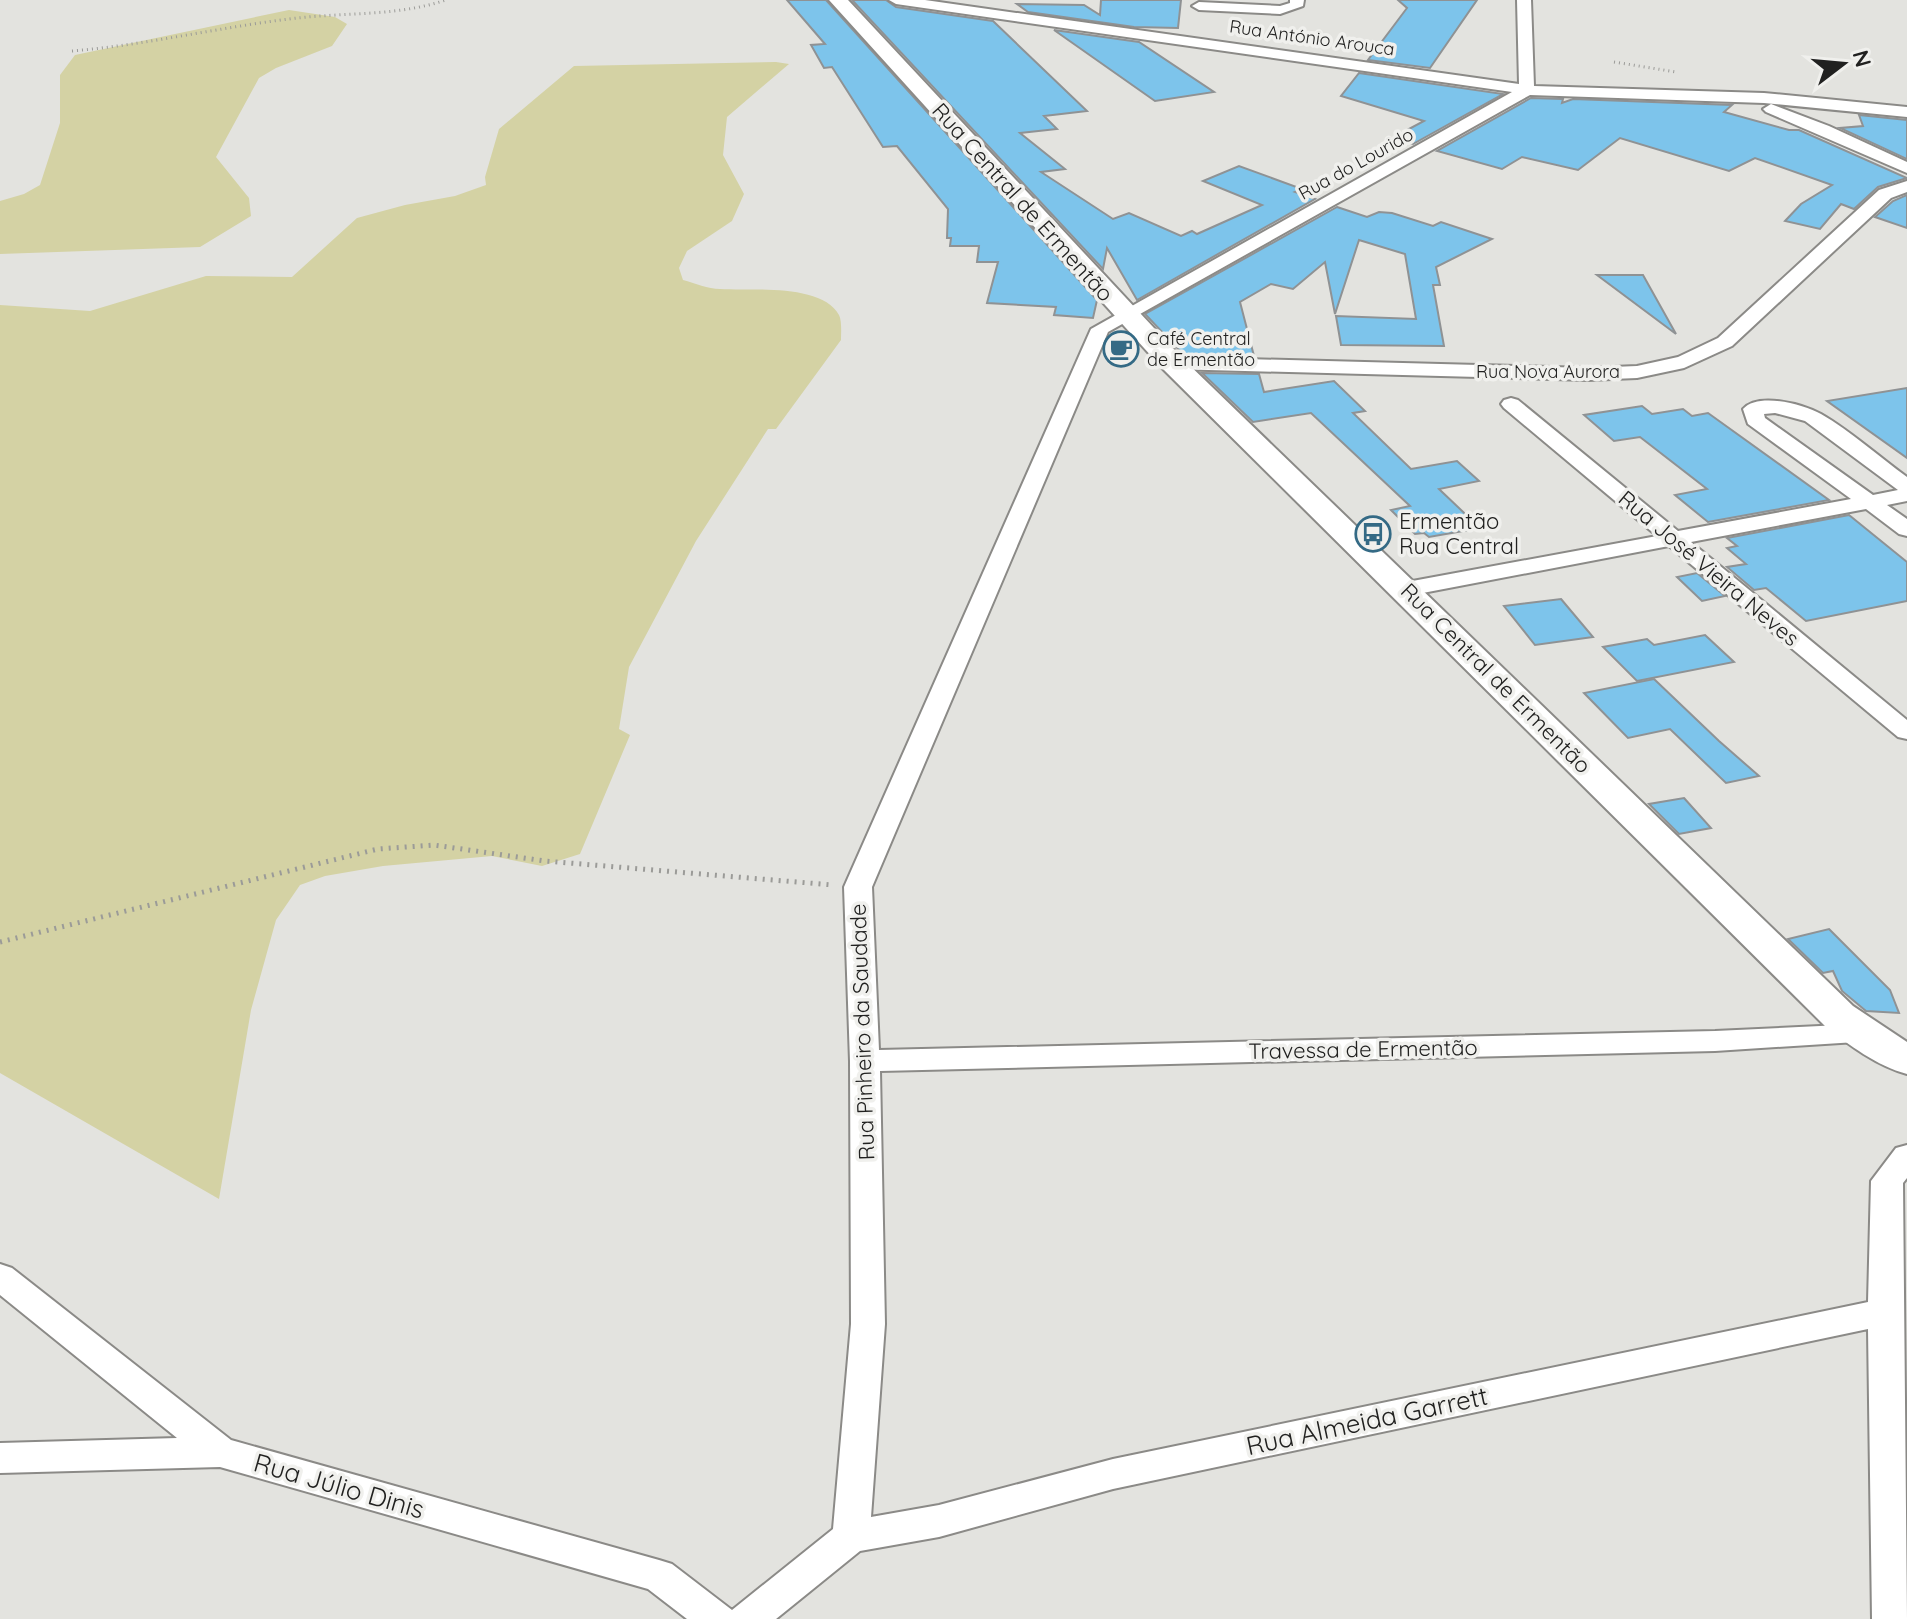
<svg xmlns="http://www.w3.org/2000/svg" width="1907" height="1619" viewBox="0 0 1907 1619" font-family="Quicksand,sans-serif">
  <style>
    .green { fill: #d4d2a4 }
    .building { fill: #7dc4eb; stroke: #8f9294; stroke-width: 2 }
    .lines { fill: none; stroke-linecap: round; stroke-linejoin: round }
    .street-casing { stroke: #8b8a87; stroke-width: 4 }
    .secondary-casing { stroke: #8b8a87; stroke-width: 4 }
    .path-far1 { stroke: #9b9b98; stroke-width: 3; stroke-dasharray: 1 4; stroke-linecap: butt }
    .path { stroke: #9b9b98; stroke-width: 5; stroke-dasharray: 2 6; stroke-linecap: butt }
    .street { fill: #fff; fill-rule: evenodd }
    .secondary { fill: #fff; fill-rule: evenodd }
    .labels { text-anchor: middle; stroke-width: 7; stroke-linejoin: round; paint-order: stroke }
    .far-street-label { font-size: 18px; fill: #212120; stroke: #f0f0ed }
    .far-poi-label { font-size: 18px; fill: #212120; stroke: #f0f0ed; text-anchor: start }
    .street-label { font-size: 22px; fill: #212120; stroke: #f0f0ed }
    .poi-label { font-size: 22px; fill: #212120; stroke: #f0f0ed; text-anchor: start }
    .near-street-label { font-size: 26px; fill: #212120; stroke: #f0f0ed }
  </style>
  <rect width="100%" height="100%" fill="#e3e3df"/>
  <g class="green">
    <polygon points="289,10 335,17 347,24 332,46 276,68 259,78 216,157 249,198 251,216 200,247 0,254 0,201 24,194 40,185 60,123 60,75 75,55"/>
    <path d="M776 62 789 64 727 117 723 155 744 194 732 221 687 251 679 268 683 280C695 283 708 289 720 289 749 291 822 283 839 315 842 321 841 333 841 340L776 429H768L696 541 629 667 619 729 630 735 580 854 542 866 492 856 383 866 325 876 300 885 276 920 251 1010 219 1199 0 1073V305L90 311 206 276 292 277 357 218 405 205 455 196 486 185 485 177 499 129 574 66Z"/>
  </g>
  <g class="building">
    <polygon points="787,0 826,0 1097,300 1093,318 1054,315 1056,307 987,303 998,262 977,262 979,246 950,246 951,238 947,238 948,209 897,146 883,147 832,67 824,68 811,45 825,44"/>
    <polygon points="852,0 886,0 896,7 993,21 1087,111 1044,116 1057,129 1020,133 1065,169 1041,172 1113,219 1129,213 1181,236 1192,231 1197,234 1262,205 1203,181 1239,166 1302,189 1295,192 1315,199 1137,300 1107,248 1103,269"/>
    <polygon points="1101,0 1181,0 1178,28 1134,27 1028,12 1017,4 1084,5 1100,15"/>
    <polygon points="1398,0 1477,0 1430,68 1368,60 1407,8"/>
    <polygon points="1054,30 1139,42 1214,92 1155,101"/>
    <polygon points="1359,73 1503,94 1413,144 1392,138 1424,121 1341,96"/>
    <polygon points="1531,98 1563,99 1562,103 1573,99 1732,105 1724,112 1789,130 1799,130 1907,178 1878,187 1854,209 1841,204 1820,229 1785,221 1801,204 1832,185 1755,158 1729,171 1620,138 1578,170 1522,157 1502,169 1437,151"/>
    <polygon points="1859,115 1907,120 1907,159 1840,128 1863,126"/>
    <polygon points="1907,195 1907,228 1875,217 1893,201"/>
    <polygon points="1337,207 1367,217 1379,212 1392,213 1433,226 1441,222 1492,239 1436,267 1440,285 1433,285 1444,346 1341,345 1336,316 1416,319 1405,254 1359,240 1335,314 1325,262 1293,289 1271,284 1240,302 1254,356 1183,354 1145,314"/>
    <polygon points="1597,275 1643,275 1676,334"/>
    <polygon points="1202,373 1259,374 1264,392 1334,381 1365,411 1353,413 1411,469 1457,461 1479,481 1439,489 1480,528 1429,537 1424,533 1415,534 1391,510 1410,506 1311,413 1253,422"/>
    <polygon points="1907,388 1907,458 1827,401"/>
    <polygon points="1642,406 1652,414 1683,409 1692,416 1708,413 1829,500 1708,522 1675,495 1707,489 1640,437 1614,441 1584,415"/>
    <polygon points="1849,515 1907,562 1907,601 1806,621 1766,588 1754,590 1727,567 1746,564 1727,548 1737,546 1727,538"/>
    <polygon points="1697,573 1725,596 1702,601 1677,577"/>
    <polygon points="1561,599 1593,637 1535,645 1504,606"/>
    <polygon points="1705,635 1734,662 1637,681 1603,647 1647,639 1654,645"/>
    <polygon points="1654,679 1719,741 1759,776 1726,783 1670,729 1628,738 1584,693"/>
    <polygon points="1684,798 1711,828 1679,834 1649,804"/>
    <polygon points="1829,929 1890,990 1899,1013 1866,1011 1842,991 1833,971 1823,973 1788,939"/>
  </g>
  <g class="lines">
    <defs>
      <g id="street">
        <polygon points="889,0 925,0 1519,84 1517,0 1531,0 1534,86 1764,93 1907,107 1907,117 1764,103 1530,95 1108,332 872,887 879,1050 1715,1031 1862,1024 1872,1027 1877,1034 1872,1041 1715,1051 880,1071 885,1324 871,1517 939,1505 1113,1459 1868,1302 1871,1181 1896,1148 1907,1145 1907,1178 1903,1183 1907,1619 1872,1619 1868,1329 1113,1489 939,1537 860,1551 776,1619 687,1619 648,1589 220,1467 0,1473 0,1443 177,1438 0,1295 0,1264 12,1268 231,1440 659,1560 672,1564 732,1610 833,1529 851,1324 850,1061 844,887 1091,329 1512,92 896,4"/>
        <polygon points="1290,0 1304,0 1303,6 1280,14 1199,10 1192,6 1199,2 1280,6 1290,3"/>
        <polygon points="1771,104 1829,126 1907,162 1907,173 1766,112 1763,109"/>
        <polygon points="1907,181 1907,192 1891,198 1732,346 1684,368 1637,378 1588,380 1172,369 1162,363 1172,357 1588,368 1637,366 1678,357 1718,338 1879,190"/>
        <path d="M1511 398 1518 400 1678 531 1851 499 1748 424 1743 409C1758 392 1803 404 1821 414 1851 431 1879 457 1907 477V501L1887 505 1907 519V536L1899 534 1866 509 1691 542 1907 720V739L1898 737 1669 546 1407 596 1399 594 1396 589 1399 584 1407 582 1657 536 1504 408 1501 404 1504 400ZM1775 413 1805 421 1898 490 1873 495 1765 418 1764 414Z"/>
      </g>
      <path id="secondary" d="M829 0H848L1181 357 1853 1006 1907 1042V1074C1877 1066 1849 1045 1825 1026L1163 369Z"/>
    </defs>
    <use href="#street" class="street-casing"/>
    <use href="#secondary" class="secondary-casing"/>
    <g class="path-far1">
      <path d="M72 51C145 45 216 28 289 19 342 12 395 17 446 0"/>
      <polyline points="1614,62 1676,72"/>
    </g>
    <polyline class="path" points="0,942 378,849 434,845 545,861 833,885"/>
    <use href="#street" class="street"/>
    <use href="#secondary" class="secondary"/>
  </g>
  <defs>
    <symbol id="cafe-ring" viewBox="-11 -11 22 22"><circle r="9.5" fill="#f0f0ed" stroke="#346a85" stroke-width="1.5"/><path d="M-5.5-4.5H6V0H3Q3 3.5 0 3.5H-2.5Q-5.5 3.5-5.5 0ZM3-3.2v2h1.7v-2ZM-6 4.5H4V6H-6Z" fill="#346a85"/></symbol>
    <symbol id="bus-ring" viewBox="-11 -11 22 22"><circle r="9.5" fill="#f0f0ed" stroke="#346a85" stroke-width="1.5"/><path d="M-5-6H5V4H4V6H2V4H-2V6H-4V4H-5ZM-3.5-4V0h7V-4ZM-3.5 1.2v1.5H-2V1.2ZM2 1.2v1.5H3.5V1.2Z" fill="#346a85"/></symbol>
  </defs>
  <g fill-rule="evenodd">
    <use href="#cafe-ring" x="1101" y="329" width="40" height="40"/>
    <use href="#bus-ring" x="1353" y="514" width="40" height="40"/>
  </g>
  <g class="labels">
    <g class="far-street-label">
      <text transform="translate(1312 38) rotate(8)" y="6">Rua António Arouca</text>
      <text transform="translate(1356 164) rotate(-29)" y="6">Rua do Lourido</text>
      <text x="1548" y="378">Rua Nova Aurora</text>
    </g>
    <g class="far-poi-label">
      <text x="1147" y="345">Café Central<tspan x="1147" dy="21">de Ermentão</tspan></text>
    </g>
    <g class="street-label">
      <text transform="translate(1023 202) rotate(48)" y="8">Rua Central de Ermentão</text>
      <text transform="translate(1709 568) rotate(40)" y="8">Rua José Vieira Neves</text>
      <text transform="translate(1496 678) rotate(45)" y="8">Rua Central de Ermentão</text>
      <text transform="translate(862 1032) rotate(-92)" y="8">Rua Pinheiro da Saudade</text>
      <text transform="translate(1363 1049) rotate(-1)" y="8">Travessa de Ermentão</text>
    </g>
    <g class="poi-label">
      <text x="1399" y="529">Ermentão<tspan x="1399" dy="25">Rua Central</tspan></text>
    </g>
    <g class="near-street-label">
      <text transform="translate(1367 1421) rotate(-12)" y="9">Rua Almeida Garrett</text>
      <text transform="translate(339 1486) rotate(16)" y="9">Rua Júlio Dinis</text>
    </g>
  </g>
  <g transform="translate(1843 64) rotate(74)" stroke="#f0f0ed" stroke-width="6" paint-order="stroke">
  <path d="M0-6L14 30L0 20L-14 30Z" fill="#212120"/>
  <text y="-12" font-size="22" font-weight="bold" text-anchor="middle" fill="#212120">N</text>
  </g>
</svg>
